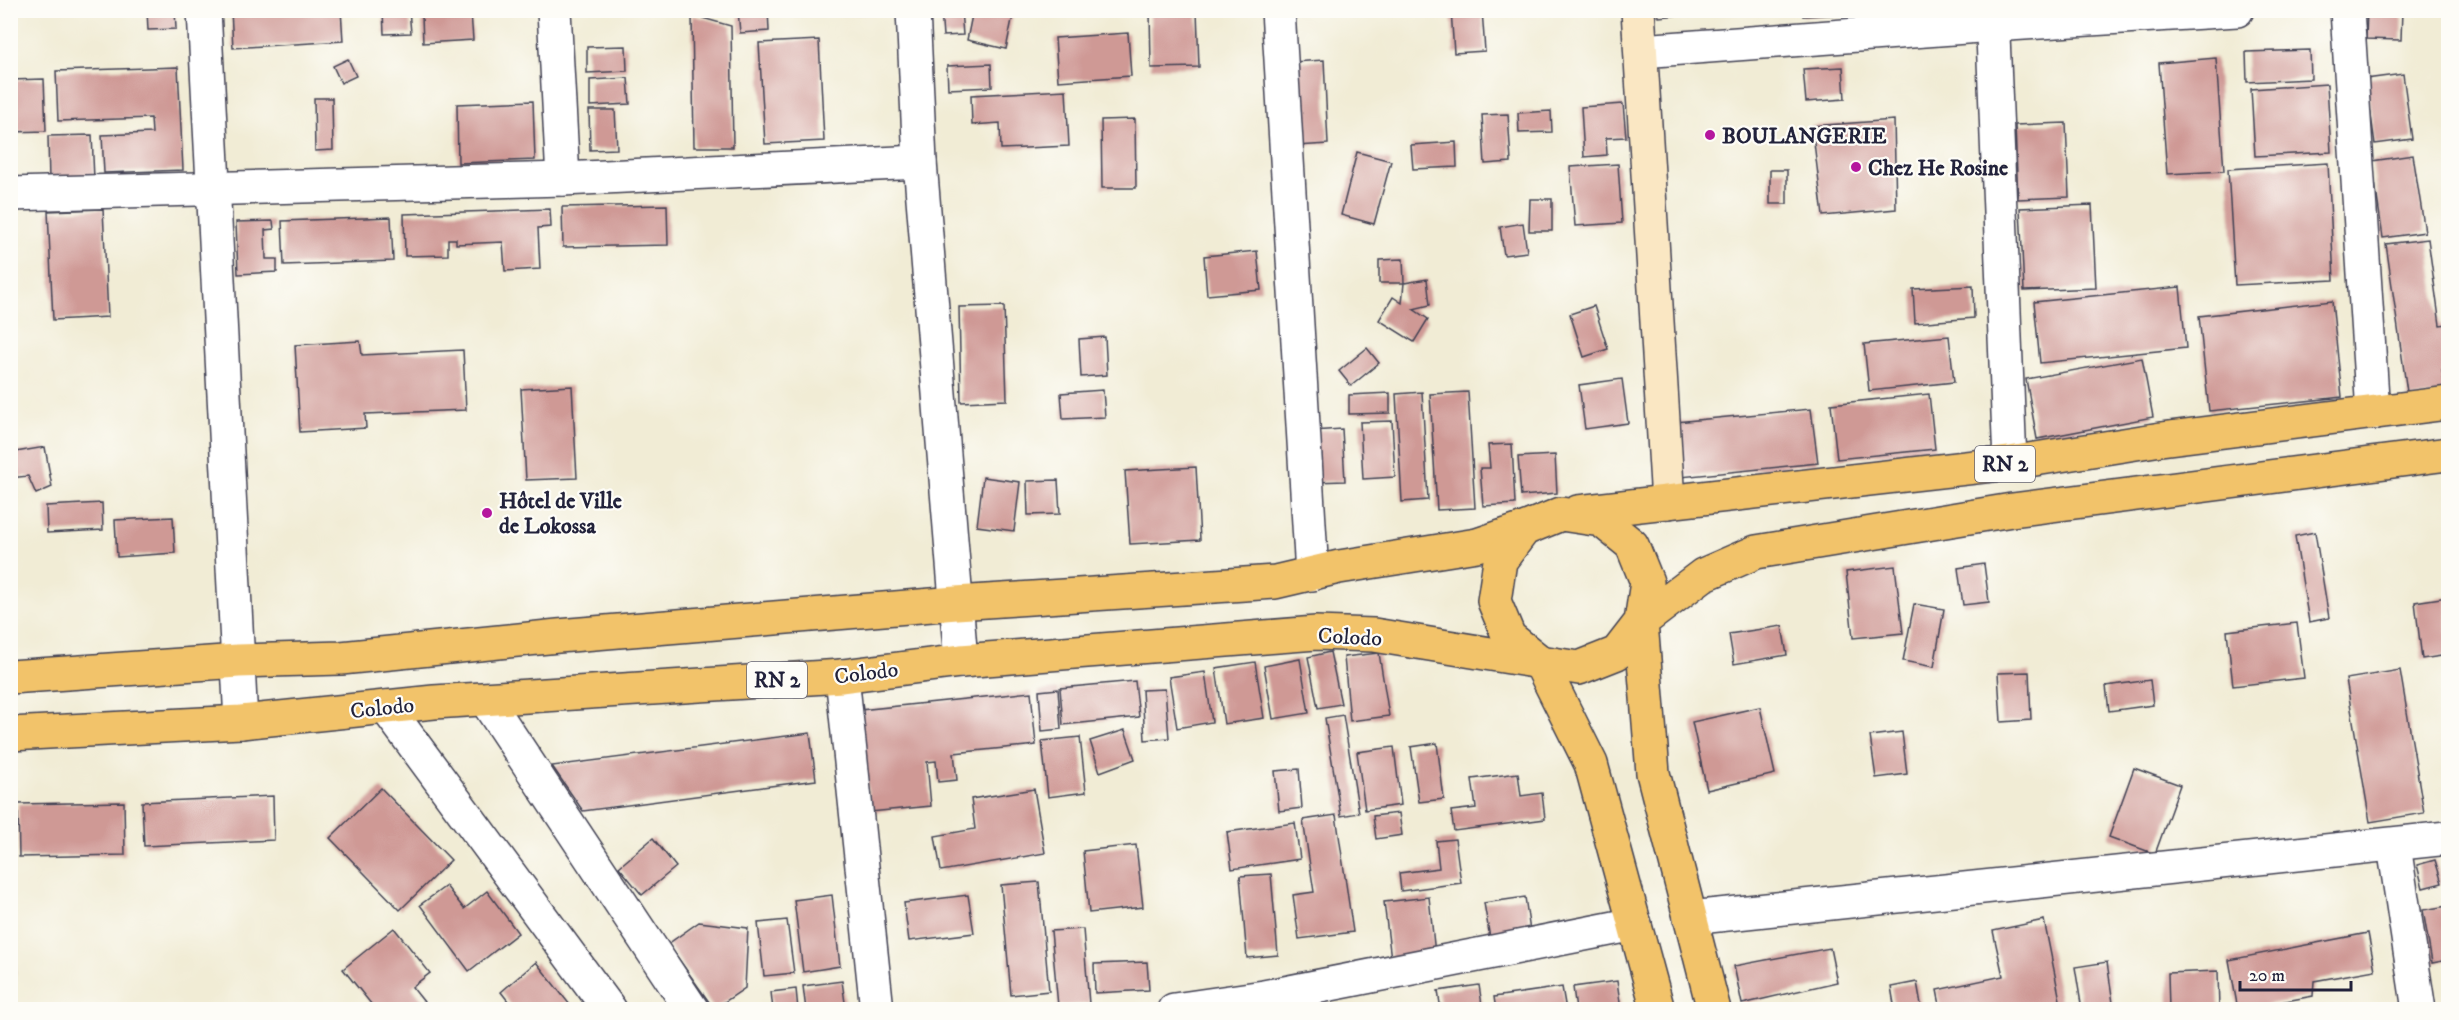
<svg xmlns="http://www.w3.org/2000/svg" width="2459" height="1020" viewBox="0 0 2459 1020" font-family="'IM FELL DW Pica',serif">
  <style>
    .building { fill: #cf9995 }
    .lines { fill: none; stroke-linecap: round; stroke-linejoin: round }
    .minor-casing { stroke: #414052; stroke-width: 36 }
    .secondary-casing { stroke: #414052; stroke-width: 36 }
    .primary-casing { stroke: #414052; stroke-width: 36 }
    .minor { stroke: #fff; stroke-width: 33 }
    .secondary { stroke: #fae7c3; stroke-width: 33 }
    .primary { stroke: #f2c36a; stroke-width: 33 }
    .poi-dot { fill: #b5179e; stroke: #fdfcf7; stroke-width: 2 }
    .labels { text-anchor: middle; stroke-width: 4.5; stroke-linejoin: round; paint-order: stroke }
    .shield { fill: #fdfcf7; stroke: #646373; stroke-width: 1.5 }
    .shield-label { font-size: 21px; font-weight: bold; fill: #22223b }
    .poi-label { font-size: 22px; font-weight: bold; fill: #22223b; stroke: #fdfcf7; text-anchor: start }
    .street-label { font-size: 22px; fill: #22223b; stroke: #fdfcf7 }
  </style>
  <rect width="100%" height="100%" fill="#fdfcf7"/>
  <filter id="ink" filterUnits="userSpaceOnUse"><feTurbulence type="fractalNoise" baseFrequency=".0167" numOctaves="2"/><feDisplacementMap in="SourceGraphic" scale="12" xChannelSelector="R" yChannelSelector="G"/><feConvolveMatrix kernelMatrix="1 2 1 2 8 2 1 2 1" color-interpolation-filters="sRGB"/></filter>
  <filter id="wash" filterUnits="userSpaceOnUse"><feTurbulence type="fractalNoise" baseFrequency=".008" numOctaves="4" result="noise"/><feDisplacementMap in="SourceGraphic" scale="24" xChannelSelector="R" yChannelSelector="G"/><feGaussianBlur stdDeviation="1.35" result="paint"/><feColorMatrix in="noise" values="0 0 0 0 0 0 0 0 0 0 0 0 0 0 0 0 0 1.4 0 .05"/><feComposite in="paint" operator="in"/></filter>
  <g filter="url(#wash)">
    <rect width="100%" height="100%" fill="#f1ecd5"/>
    <g id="blocks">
      <g class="building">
        <polygon points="147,10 175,10 176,29 148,30"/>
        <polygon points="231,10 341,10 343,41 233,48"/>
        <polygon points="383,10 409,10 411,33 384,34"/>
        <polygon points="738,10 768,10 769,31 740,33"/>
        <polygon points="792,10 896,10 896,13 792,16"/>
        <polygon points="941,10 961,10 963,35 943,36"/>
        <polygon points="973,10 1014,10 1006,49 967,40"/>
        <polygon points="1150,10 1197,10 1199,67 1151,68"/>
        <polygon points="1451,10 1482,10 1485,51 1454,53"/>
        <polygon points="1658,10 1700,10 1700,13 1659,17"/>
        <polygon points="1803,10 1846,10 1847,14 1803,16"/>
        <polygon points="2367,10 2402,10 2401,40 2366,39"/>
        <polygon points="471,13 473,40 423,43 422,16"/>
        <polygon points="692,15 731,26 733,147 694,147"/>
        <polygon points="1128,33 1131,76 1058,81 1055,38"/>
        <polygon points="819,40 824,141 765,144 759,43"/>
        <polygon points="626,46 627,71 587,73 587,47"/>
        <polygon points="2310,50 2311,79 2247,82 2246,52"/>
        <polygon points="2216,58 2224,171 2167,174 2159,63"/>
        <polygon points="348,59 356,76 341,83 333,66"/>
        <polygon points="1324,60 1328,144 1297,146 1293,62"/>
        <polygon points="991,64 992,87 948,89 947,66"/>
        <polygon points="178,67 183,170 104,173 102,135 152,133 151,118 58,121 56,71"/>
        <polygon points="1843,67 1845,99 1806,102 1803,69"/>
        <polygon points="2403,74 2412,139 2375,144 2366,79"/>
        <polygon points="628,78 630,104 590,106 590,80"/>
        <polygon points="44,79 46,131 10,132 10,80"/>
        <polygon points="2327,84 2331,152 2255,156 2251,89"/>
        <polygon points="1066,90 1069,146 1001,149 1000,123 972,125 971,95"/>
        <polygon points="314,98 332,98 333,150 315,151"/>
        <polygon points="533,101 535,160 458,163 457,104"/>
        <polygon points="1623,104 1626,137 1606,138 1607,155 1584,157 1581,107"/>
        <polygon points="589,110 615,110 617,149 590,150"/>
        <polygon points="1551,111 1552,132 1519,133 1518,113"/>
        <polygon points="1508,114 1511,162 1485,164 1482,115"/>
        <polygon points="1135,119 1136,188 1102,188 1101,120"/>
        <polygon points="1894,120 1896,209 1823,216 1812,126"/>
        <polygon points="2066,123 2069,197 2018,199 2015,125"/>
        <polygon points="92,135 94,179 49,181 48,136"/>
        <polygon points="1456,142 1457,167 1413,169 1411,145"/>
        <polygon points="1357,152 1391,161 1374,224 1341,215"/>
        <polygon points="2413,155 2425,232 2383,238 2372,161"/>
        <polygon points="2328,163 2334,280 2235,285 2228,169"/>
        <polygon points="1618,164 1622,223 1575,226 1570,167"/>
        <rect x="1770" y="170" width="17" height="34"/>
        <polygon points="1530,199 1552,199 1552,231 1529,231"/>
        <polygon points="667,205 668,245 563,247 562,207"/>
        <polygon points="2092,205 2096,288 2024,291 2020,208"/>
        <polygon points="103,209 108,317 53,320 48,211"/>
        <polygon points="550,209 551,227 538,228 540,269 505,271 503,242 456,244 456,239 448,239 448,255 405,256 404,214"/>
        <polygon points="391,217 393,261 284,265 282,221"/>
        <polygon points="273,221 274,229 265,230 266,259 277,259 277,272 238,274 236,222"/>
        <polygon points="1523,223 1527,252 1504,255 1500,227"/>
        <polygon points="2428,239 2440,325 2448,324 2448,369 2442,370 2446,393 2408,399 2386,244"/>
        <polygon points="1257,251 1261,290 1207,295 1204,256"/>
        <polygon points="1403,259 1404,283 1427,279 1430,305 1413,309 1428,319 1414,342 1379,320 1393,297 1402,303 1404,283 1379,283 1379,260"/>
        <polygon points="1973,286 1974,318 1915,323 1913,289"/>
        <polygon points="2180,287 2186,348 2040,363 2034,302"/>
        <polygon points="2332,301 2342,397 2209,411 2199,316"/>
        <polygon points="1004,306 1007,400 961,402 959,307"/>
        <polygon points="1594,306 1608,349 1584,357 1570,314"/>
        <polygon points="1949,336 1954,382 1869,391 1864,344"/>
        <polygon points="1105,337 1107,375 1081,377 1079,339"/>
        <polygon points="360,341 362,355 463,350 466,410 365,414 366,428 300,432 295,345"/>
        <polygon points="1367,348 1379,363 1351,386 1339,371"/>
        <polygon points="2142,358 2153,417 2037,439 2026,379"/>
        <polygon points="1622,379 1628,423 1585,429 1579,385"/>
        <polygon points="572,386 577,478 526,480 521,389"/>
        <polygon points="1103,390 1105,417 1063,419 1061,393"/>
        <polygon points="1422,392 1428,500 1402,502 1396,394"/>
        <polygon points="1468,392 1475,508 1437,510 1430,394"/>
        <polygon points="1390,393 1390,413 1349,414 1349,395"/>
        <polygon points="1929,394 1935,449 1837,459 1831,404"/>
        <polygon points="1811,409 1818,463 1681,477 1676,422"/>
        <polygon points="1392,421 1395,477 1363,479 1360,422"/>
        <polygon points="1342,429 1345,481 1314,482 1312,431"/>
        <polygon points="1512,444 1515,504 1483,506 1480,468 1490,468 1488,445"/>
        <polygon points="45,447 52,487 36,494 28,476 10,478 10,453"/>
        <polygon points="1555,455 1557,493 1521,496 1518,457"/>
        <polygon points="1196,467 1200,540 1130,544 1125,471"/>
        <polygon points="983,477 1020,482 1014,531 977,526"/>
        <polygon points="1058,480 1060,514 1028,515 1027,481"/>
        <polygon points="102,503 103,530 47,533 46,506"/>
        <polygon points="173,517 175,553 117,557 115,520"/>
        <polygon points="2315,532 2329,618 2309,622 2295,536"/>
        <polygon points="1984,564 1989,602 1963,605 1958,568"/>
        <polygon points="1895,566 1903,633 1853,638 1846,572"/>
        <polygon points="2447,597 2448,655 2422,659 2415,602"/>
        <polygon points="1914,604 1944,609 1934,667 1903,661"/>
        <polygon points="2297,623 2304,678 2233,686 2227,631"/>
        <polygon points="1782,626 1787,655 1734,664 1729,634"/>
        <polygon points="1330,652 1341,704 1318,708 1308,657"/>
        <polygon points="1379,653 1389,716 1350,721 1344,657"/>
        <polygon points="1300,659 1309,713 1273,719 1264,666"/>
        <polygon points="1255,662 1264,718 1224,724 1216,668"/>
        <polygon points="2400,670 2424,813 2370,822 2346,679"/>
        <polygon points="1205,672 1212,722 1177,728 1169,677"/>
        <polygon points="2029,672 2031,720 2001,722 1998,673"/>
        <polygon points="2150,680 2153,705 2109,711 2106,686"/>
        <polygon points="1135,681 1139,717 1063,725 1060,688"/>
        <polygon points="1058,689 1061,729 1042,731 1039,691"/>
        <polygon points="1165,689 1169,738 1145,740 1142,690"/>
        <polygon points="1031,692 1036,745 954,753 957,780 938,782 936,761 927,762 931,806 870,812 860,710"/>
        <polygon points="1760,707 1775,774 1707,790 1692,722"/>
        <polygon points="1343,715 1359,813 1341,816 1325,718"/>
        <polygon points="1125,730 1135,759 1100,772 1090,741"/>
        <polygon points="1902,732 1907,774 1876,778 1870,736"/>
        <polygon points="810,733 816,780 583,811 552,766"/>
        <polygon points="1080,737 1086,792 1048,797 1042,741"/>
        <polygon points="1437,743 1444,799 1419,802 1411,747"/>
        <polygon points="1394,747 1401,805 1365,810 1357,752"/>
        <polygon points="2134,768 2180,785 2155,854 2109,837"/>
        <polygon points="1299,769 1302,808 1279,811 1275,771"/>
        <polygon points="1518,773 1521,796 1542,793 1545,819 1454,831 1451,811 1476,808 1472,779"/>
        <polygon points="381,788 451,860 400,910 330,838"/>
        <polygon points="1034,789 1045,853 941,871 935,836 975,829 971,799"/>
        <polygon points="273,796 274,840 144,846 142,802"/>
        <polygon points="124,802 125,855 19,857 18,804"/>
        <polygon points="1399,813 1402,835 1376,839 1373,816"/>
        <polygon points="1336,815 1353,932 1299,939 1293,895 1314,892 1303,820"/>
        <polygon points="1295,823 1300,859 1232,869 1227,832"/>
        <polygon points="653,838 676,867 642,895 619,867"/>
        <polygon points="1455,839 1461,883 1401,891 1399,873 1439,868 1436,841"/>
        <polygon points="1136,845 1143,907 1089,913 1083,851"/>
        <polygon points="2435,860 2442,883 2423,888 2417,865"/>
        <polygon points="1271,874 1278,955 1247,958 1240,876"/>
        <polygon points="1039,882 1049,991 1011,995 1001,885"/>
        <polygon points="446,886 464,909 487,891 518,933 469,971 420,905"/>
        <polygon points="832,895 840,966 803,972 794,900"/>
        <polygon points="968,895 974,933 909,941 904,903"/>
        <polygon points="1429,897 1435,954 1391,959 1384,902"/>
        <polygon points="1525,897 1531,938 1491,944 1484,903"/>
        <polygon points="2448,906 2448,960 2432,963 2423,910"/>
        <polygon points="787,920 794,973 764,976 758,923"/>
        <polygon points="2044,920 2062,1010 1941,1010 1937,990 2003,976 1993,931"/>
        <polygon points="699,922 748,928 745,988 714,1009 668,944"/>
        <polygon points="394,928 430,973 412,987 424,1002 414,1010 376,1010 343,969"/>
        <polygon points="1083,929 1089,1004 1058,1006 1051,931"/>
        <polygon points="2368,933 2375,970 2314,981 2313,996 2238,1010 2229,960"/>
        <polygon points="13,936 16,973 10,974 10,937"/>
        <polygon points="1830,948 1837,982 1742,1004 1734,966"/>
        <polygon points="536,962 574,1010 515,1010 501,992"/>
        <polygon points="1147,962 1149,990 1095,993 1094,964"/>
        <polygon points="2107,962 2114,1010 2082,1010 2075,967"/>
        <polygon points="2218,971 2219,1010 2169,1010 2168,973"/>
        <polygon points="842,981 846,1010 806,1010 803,986"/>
        <polygon points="1617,981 1621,1010 1576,1010 1573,987"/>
        <polygon points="1917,982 1922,1010 1895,1010 1891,987"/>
        <polygon points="1479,985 1482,1005 1441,1010 1438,991"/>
        <polygon points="1562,987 1566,1010 1496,1010 1494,997"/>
        <polygon points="796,989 798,1010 773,1010 771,992"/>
      </g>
    </g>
  </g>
  <g filter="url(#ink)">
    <use href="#blocks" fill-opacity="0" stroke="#414052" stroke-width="1.5"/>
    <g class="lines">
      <defs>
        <g id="minor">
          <polyline points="204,10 241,722"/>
          <polyline points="554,10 563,179"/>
          <polyline points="913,10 920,162 961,661"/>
          <polyline points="1278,10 1312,574"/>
          <polyline points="1992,10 2010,463"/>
          <polyline points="2347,10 2373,413"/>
          <polyline points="1641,51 1993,25 2237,10"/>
          <polyline points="10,194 563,179 920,162"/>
          <polyline points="842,676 877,1010"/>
          <polyline points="486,700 692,1010"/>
          <polyline points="386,707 610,1010"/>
          <polyline points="2394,846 2419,1010"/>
          <polyline points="1690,918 2448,838"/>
          <polyline points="1174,1010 1264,997 1635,924"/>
        </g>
        <polyline id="secondary" points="1638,10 1668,502"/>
        <g id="primary">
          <polyline points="1578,512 2010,463 2161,439 2448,403"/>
          <polyline points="10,677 238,661 341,658 558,636 956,603 1275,582 1339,567 1477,545 1524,529"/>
          <polyline points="10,734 241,722 434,702 842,676 961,661 1316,633 1374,635 1540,662 1591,764 1658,1010"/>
          <polyline points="1714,1010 1653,773 1641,622 1647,582 1632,545 1601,520 1561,514 1524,529 1500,561 1494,601 1509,637 1540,662 1579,668 1617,653 1641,622 1703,575 1756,552 2012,510 2448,454"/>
        </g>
      </defs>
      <use href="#minor" class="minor-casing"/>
      <use href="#secondary" class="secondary-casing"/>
      <use href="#primary" class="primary-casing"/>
      <use href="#minor" class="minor"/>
      <use href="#secondary" class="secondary"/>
      <use href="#primary" class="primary"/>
    </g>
  </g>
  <g class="poi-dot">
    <circle cx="1710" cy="135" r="6"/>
    <circle cx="1856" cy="167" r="6"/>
    <circle cx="487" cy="513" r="6"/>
  </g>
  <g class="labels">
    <g class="shield">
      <rect x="1975" y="446" width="60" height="36" rx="4.5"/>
      <rect x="747" y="662" width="60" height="36" rx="4.5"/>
    </g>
    <g class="shield-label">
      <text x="2005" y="471">RN 2</text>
      <text x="777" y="687">RN 2</text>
    </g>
    <g class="poi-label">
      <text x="1722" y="143">BOULANGERIE</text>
      <text x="1868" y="175">Chez He Rosine</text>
      <text x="499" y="508">Hôtel de Ville<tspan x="499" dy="25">de Lokossa</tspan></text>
    </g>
    <g class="street-label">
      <text transform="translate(1350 636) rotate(3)" y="8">Colodo</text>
      <text transform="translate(866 672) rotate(-7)" y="8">Colodo</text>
      <text transform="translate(382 707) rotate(-6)" y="8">Colodo</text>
    </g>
  </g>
  <rect width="2459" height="1020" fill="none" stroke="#fdfcf7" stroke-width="36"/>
  <path d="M2240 981v9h111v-9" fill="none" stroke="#22223b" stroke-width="3"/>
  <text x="2249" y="981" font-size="18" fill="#22223b" stroke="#fdfcf7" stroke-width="4.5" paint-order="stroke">20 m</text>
</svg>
